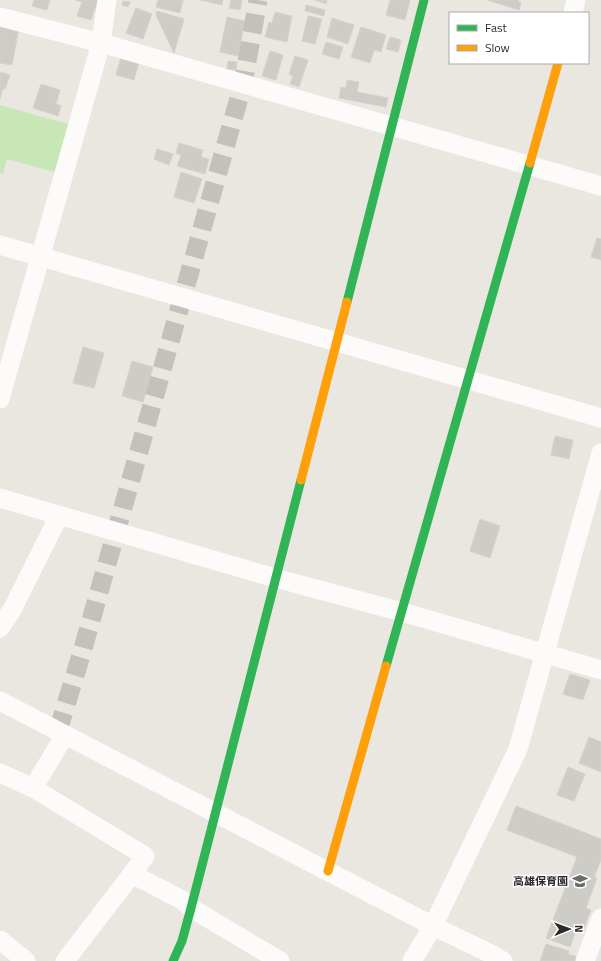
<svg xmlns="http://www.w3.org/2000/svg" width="601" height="961" viewBox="0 0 601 961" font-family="'Titillium Web','Noto Sans JP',sans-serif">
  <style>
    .green { fill: #c7e7b7 }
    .building { fill: #ceccc7; stroke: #d5d2cc }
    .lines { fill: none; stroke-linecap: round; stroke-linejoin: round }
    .street-tunnel { stroke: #c4c1bc; stroke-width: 19; stroke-dasharray: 19 10; stroke-linecap: butt }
    .street { stroke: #fcfbfa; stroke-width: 19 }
    .fast { stroke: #30b455; stroke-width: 9 }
    .slow { stroke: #ff9f0a; stroke-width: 9 }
    .labels { text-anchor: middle; stroke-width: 3; stroke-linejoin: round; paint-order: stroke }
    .poi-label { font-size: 11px; font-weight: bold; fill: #2b2b2b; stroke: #fff; text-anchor: end }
  </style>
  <rect width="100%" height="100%" fill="#eae6e0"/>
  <polygon class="green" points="0,105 71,125 58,173 7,159 3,174 0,173"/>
  <g class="building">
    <polygon points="34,0 50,0 47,10 32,6"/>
    <polygon points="75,0 98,0 91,20 77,16 82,2"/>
    <polygon points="158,0 183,0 180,13 156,7"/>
    <polygon points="200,0 223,0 222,5"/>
    <polygon points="231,0 242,0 240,10 229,8"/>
    <polygon points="315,0 327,0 326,4"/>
    <polygon points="390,0 410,0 405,20 386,15"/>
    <polygon points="487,0 519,0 518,2 521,3 519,10"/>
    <polygon points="123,1 130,2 128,7 122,5"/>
    <polygon points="306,5 325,10 324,16 305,11"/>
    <polygon points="136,8 152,14 143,39 126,33"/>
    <polygon points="157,11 184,19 174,53 156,15"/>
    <polygon points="275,12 292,16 287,42 265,37 269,22 272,23"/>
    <polygon points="308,16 322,19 315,44 302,41"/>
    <polygon points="227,17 245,21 238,56 220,52"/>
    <polygon points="332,18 354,25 348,44 327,37"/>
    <polygon points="0,25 19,28 12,65 0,63"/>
    <polygon points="361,27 386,35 381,52 374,50 370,63 351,57"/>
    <polygon points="390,37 401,40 398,52 386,49"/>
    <polygon points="326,42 343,47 339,59 322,54"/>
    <polygon points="270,51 283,55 276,80 262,76"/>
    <polygon points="295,56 308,60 299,87 290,84 293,76 289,74"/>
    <polygon points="121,57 139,62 134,80 116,75"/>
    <polygon points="228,61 237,62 236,70 227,69"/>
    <polygon points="0,72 10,75 5,89 3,88 0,99"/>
    <polygon points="347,80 359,82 357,92 388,98 386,107 339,98 341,87 346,88"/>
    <polygon points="41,84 60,90 56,104 61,106 58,116 33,108"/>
    <polygon points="179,143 203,150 201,157 209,159 205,174 177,166 181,155 176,153"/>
    <polygon points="157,149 173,154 169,165 154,159"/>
    <polygon points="181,172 202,179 194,203 174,197"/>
    <polygon points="597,238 601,239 601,260 591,257"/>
    <polygon points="83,347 104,353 94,388 73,383"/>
    <polygon points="132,361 153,367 143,402 122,396"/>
    <polygon points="555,436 573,440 569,459 551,455"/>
    <polygon points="480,519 500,526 490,558 470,551"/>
    <polygon points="570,674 590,680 583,700 563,694"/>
    <polygon points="589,737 601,742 601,772 579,763"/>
    <polygon points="568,767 585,774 574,801 557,795"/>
    <polygon points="516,806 601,839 601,860 594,877 597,878 586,908 591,910 583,930 577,928 570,947 546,938 577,857 507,830"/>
    <polygon points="546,944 569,951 568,954 578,957 576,961 540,961"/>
  </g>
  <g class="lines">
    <polyline class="street-tunnel" points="58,731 82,652 243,84 258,0"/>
    <g class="street">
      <polyline points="573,13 576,0"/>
      <polyline points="0,17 101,43 601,186"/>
      <polyline points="0,245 601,418"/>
      <polyline points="0,399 101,43 107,0"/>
      <polyline points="0,498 275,578 402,612 601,670"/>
      <polyline points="0,628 12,610 59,516"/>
      <polyline points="0,701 433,926 489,953 503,961"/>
      <polyline points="0,773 33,788 145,856 132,874 182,900 191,908 280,961"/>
      <polyline points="33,788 65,735"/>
      <polyline points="0,940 26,961"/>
      <polyline points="65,961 132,874"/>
      <polyline points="412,961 433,926 518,749 601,453"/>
      <polyline points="585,961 601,918"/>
    </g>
    <g class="fast">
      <polyline points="347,302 424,0"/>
      <polyline points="386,666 530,163"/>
      <polyline points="173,961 182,941 191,908 301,480"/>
    </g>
    <g class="slow">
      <polyline points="530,163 558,63"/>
      <polyline points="301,480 347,302"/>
      <polyline points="328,871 386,666"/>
    </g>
  </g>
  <defs>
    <symbol id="school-bare" viewBox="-9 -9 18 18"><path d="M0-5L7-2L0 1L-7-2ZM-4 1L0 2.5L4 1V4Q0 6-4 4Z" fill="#6e6c6a" stroke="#fff" stroke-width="2.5" paint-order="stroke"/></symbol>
  </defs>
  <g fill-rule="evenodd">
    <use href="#school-bare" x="569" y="870" width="22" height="22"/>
  </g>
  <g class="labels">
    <g class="poi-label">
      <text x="568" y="885">高雄保育園</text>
    </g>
  </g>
  <rect x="449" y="12" width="140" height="52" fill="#ffffff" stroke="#aaaaaa"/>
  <rect x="457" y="25" width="20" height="6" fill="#30b455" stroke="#aaaaaa"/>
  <text x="485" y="32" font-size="12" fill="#2b2b2b">Fast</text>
  <rect x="457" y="45" width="20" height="6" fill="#ff9f0a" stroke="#aaaaaa"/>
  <text x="485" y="52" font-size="12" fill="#2b2b2b">Slow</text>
  <g transform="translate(569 929) rotate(89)" stroke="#ffffff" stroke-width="3" paint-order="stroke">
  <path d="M0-3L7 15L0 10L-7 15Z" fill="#2b2b2b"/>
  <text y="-6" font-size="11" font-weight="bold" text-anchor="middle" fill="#2b2b2b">N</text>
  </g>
</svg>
